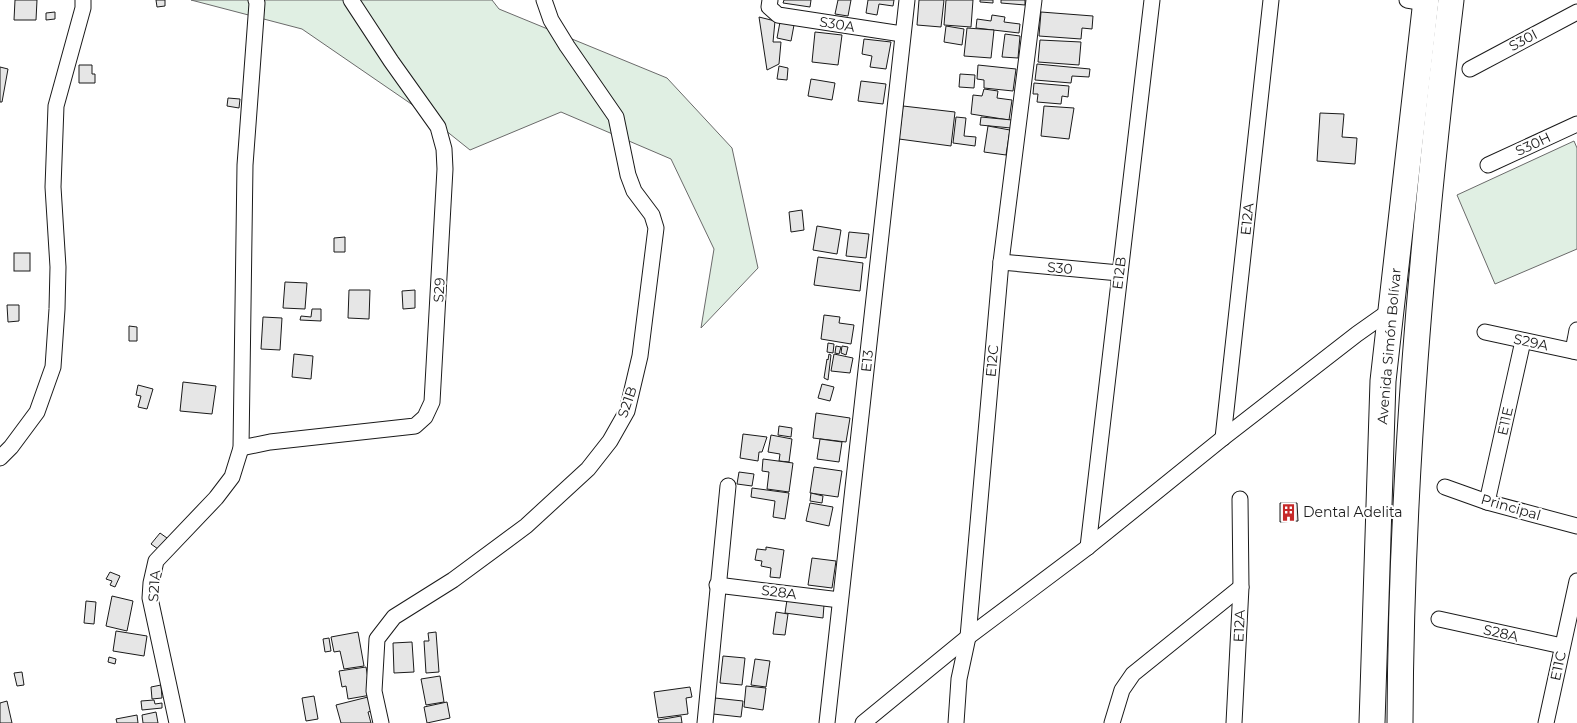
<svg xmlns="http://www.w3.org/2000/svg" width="1577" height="723" viewBox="0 0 1577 723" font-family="Montserrat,sans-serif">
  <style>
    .green { fill: #e0efe3; stroke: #6a6a6a }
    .building { fill: #e6e6e6; stroke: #1a1a1a }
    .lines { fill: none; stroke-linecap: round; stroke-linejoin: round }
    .minor-casing { stroke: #1a1a1a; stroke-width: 17 }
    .trunk-casing { stroke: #1a1a1a; stroke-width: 27 }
    .minor { stroke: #fff; stroke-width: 15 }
    .trunk { stroke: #fff; stroke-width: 25 }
    .labels { text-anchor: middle; stroke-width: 4; stroke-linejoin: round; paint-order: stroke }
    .street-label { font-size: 14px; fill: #1a1a1a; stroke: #fff }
    .poi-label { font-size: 14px; fill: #1a1a1a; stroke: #fff; text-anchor: start }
  </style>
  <rect width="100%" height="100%" fill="#fff"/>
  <g class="green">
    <polygon points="191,0 492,0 499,9 667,78 732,148 758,268 701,328 714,249 671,159 561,112 470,150 420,110 302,29"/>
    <polygon points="1574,141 1577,148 1577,249 1495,284 1457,195"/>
  </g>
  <g class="building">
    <polygon points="15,0 37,0 36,20 14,20"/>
    <polygon points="156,0 165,0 165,6 157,7"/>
    <polygon points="784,0 811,0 810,7 783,3"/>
    <polygon points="838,0 851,0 848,16 835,14"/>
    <polygon points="868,0 894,0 893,6 879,4 877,15 866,13"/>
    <polygon points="919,0 944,0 941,27 917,25"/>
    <polygon points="946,0 973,0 971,27 944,25"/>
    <polygon points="980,0 993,0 993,3 980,2"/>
    <polygon points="1001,0 1025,0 1025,5 1001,3"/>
    <polygon points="55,12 55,19 46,20 46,13"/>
    <polygon points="1041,12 1093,16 1092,29 1082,28 1081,39 1039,36"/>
    <polygon points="992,15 1005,17 1004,22 1020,24 1019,33 976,28 977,19 991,21"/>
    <polygon points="759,17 775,21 773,42 781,42 779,64 767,70"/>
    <polygon points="780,22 794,25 791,41 777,38"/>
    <polygon points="946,26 964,29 962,45 944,42"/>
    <polygon points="967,28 994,30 991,58 964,56"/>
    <polygon points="815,32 842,35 838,65 812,62"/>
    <polygon points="1005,34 1020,36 1018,58 1002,57"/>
    <polygon points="864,39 891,42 886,69 870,67 872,56 862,54"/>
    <polygon points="1040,40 1081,42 1079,65 1038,62"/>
    <polygon points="1037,64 1090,69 1089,77 1072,76 1071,83 1035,80"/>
    <polygon points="79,65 92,65 92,74 95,74 95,83 79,83"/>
    <polygon points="978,65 1016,69 1013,91 984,88 984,80 977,79"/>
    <polygon points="779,66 788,68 787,80 777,79"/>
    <polygon points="0,67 8,69 2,102 0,102"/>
    <polygon points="960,74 975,75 974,88 959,87"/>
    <polygon points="811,79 835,83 832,100 808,96"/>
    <polygon points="861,81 886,84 883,104 858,101"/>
    <polygon points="1034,83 1069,86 1068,97 1062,96 1061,104 1037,102 1038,94 1033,94"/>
    <polygon points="984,89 998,91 997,98 1012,100 1009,120 971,114 973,95 982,96"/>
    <polygon points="228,98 240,99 239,108 227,106"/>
    <polygon points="903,106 955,112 951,146 899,139"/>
    <polygon points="1044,106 1074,108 1069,139 1041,136"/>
    <polygon points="1320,113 1344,114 1342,137 1357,138 1355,164 1317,161"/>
    <polygon points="956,117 966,118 964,136 976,137 975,146 953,143"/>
    <polygon points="981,117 1012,120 1011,128 980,125"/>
    <polygon points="988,126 1010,130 1006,155 984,152"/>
    <polygon points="802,210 804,230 791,232 789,212"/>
    <polygon points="817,226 841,230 837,254 813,250"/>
    <polygon points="849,232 869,234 866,258 846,256"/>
    <polygon points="345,237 345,252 334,252 334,238"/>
    <rect x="14" y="253" width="16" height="18"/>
    <polygon points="818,257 863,263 860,291 814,285"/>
    <polygon points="285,282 307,283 305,309 283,308"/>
    <polygon points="349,290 370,290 369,319 348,318"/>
    <polygon points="415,290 415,308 403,309 402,291"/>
    <polygon points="7,305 19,305 19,321 8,322"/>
    <polygon points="312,309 321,309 321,321 300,320 301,316 311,317"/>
    <polygon points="824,315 840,317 839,323 854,325 851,344 821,339"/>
    <polygon points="263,317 282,318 280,350 261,349"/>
    <polygon points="129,326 137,327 137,341 129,341"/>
    <polygon points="828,343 834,344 833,353 827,352"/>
    <polygon points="836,346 841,347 839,354 835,353"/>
    <polygon points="842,346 848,347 846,355 841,353"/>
    <polygon points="294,354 313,356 311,379 292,377"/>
    <polygon points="829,354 831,355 828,380 824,378 827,359 828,360"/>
    <polygon points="834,354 853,358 850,373 831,371"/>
    <polygon points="183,382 216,386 212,414 180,411"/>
    <polygon points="822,384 834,387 830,401 818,398"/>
    <polygon points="138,385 153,389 147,409 138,407 141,396 136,395"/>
    <polygon points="816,413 850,418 846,442 813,438"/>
    <polygon points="779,426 792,428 791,437 778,435"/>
    <polygon points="743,434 767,437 762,452 759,452 758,461 740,458"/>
    <polygon points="771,435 792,439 789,462 779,461 780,454 768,452"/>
    <polygon points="820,439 842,442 839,462 817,459"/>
    <polygon points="763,459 793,463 789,492 767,489 769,472 762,471"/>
    <polygon points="814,467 842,471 838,497 810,493"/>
    <polygon points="739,472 754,474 752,486 737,484"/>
    <polygon points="752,488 789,493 785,519 773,517 775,501 751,497"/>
    <polygon points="811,493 823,496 822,503 810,501"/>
    <polygon points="810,503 833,507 829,526 806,521"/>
    <polygon points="1280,503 1297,503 1298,521 1280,522"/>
    <polygon points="160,533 167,538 158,549 151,544"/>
    <polygon points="766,547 784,550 780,578 770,577 771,568 761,566 762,561 755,560 757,549 766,550"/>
    <polygon points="812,558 836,561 832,588 808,585"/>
    <polygon points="110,572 120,576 115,587 110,585 112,581 106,579"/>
    <polygon points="112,596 133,601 127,631 106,626"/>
    <polygon points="787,600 824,605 823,618 785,613"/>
    <polygon points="86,601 96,602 94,624 84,623"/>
    <polygon points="776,612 788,614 785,635 773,634"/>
    <polygon points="116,631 147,636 144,656 113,651"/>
    <polygon points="358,632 364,666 344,669 340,651 334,652 331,637"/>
    <polygon points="436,632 439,672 426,673 424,641 429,641 428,633"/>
    <polygon points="329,638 331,651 325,652 323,639"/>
    <polygon points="412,642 414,672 394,673 393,643"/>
    <polygon points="723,656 745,658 742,685 720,683"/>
    <polygon points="109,657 116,659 115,664 108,662"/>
    <polygon points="755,659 770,661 766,687 751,685"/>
    <polygon points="366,667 371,695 348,699 346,686 342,687 339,671"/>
    <polygon points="22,672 24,685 17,686 14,673"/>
    <polygon points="440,676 444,702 426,705 421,679"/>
    <polygon points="161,685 162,698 152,699 151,687"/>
    <polygon points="746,686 766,688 763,710 744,707"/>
    <polygon points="690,687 692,697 686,698 688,714 658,718 654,692"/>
    <polygon points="314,696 318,719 306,721 302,698"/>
    <polygon points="368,697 372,711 368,712 371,723 341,723 336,705"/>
    <polygon points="715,698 743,701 741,717 713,714"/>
    <polygon points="154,700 155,704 162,703 162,708 142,710 141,701"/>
    <polygon points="7,701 12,723 0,723 0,703"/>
    <polygon points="447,702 450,718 427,723 424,707"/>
    <polygon points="156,712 158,723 143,723 142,715"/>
    <polygon points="137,715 138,723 117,723 116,719"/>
    <polygon points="681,716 682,723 659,723 658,720"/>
  </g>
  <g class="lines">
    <defs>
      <g id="minor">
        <polyline points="770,0 769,7 778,15 902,34"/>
        <polyline points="1407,0 1425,3"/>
        <polyline points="1470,69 1577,12"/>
        <polyline points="1488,165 1577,124"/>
        <polyline points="1001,262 1119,273"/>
        <polyline points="1485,332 1577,352"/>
        <polyline points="1573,351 1577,330"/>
        <polyline points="1223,438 1271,0"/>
        <polyline points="241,448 270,442 415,426 425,417 432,402 445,169 444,149 438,127 391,61 351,0"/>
        <polyline points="0,458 11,447 37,412 53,367 57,309 58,267 53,187 56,106 83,8 83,0"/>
        <polyline points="1445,487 1487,502 1577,526"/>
        <polyline points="1487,502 1523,341"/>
        <polyline points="1088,547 1152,0"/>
        <polyline points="717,585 840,600"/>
        <polyline points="1439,619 1562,646"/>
        <polyline points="177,723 150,598 151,583 156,561 216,498 232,477 241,448 245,165 257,3 256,0"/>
        <polyline points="381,723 374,691 377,639 394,617 453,580 526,526 588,469 610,441 627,411 640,356 656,228 652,215 634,191 628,175 616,117 567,46 551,20 544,0"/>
        <polyline points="705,723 728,486"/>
        <polyline points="827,723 907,0"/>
        <polyline points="863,723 968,637 1088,547 1223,438 1357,334 1391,310"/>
        <polyline points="956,723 959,679 968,637 1001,262 1034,0"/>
        <polyline points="1112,723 1122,690 1133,674 1241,587"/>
        <polyline points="1234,723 1241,587 1240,499"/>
        <polyline points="1546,723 1577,581"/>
      </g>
      <g id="trunk">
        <polyline points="1372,723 1383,381 1426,0"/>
        <path d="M1400 723C1401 481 1422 240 1451 0"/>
      </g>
    </defs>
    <use href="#minor" class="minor-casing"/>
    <use href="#trunk" class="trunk-casing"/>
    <use href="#minor" class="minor"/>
    <use href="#trunk" class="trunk"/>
  </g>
  <defs>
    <symbol id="building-bare" viewBox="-9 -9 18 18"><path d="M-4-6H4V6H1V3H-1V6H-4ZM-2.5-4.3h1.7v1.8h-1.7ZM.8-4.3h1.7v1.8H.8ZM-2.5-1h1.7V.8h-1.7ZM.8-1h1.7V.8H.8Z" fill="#c62828" stroke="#fff" stroke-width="2.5" paint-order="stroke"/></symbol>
  </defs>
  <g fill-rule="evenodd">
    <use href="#building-bare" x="1276" y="500" width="25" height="25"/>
  </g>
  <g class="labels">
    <g class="street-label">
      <text transform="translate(837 24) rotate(9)" y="5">S30A</text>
      <text transform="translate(1523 40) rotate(-28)" y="5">S30I</text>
      <text transform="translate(1533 144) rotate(-25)" y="5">S30H</text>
      <text transform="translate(1247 219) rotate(-84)" y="5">E12A</text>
      <text transform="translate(1060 268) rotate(5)" y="5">S30</text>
      <text transform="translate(1119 273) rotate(-83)" y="5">E12B</text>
      <text transform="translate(439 290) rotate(-87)" y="5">S29</text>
      <text transform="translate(1531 342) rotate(12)" y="5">S29A</text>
      <text transform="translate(1389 346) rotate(-85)" y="5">Avenida Simón Bolívar</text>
      <text transform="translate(867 361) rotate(-84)" y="5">E13</text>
      <text transform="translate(992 361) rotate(-85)" y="5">E12C</text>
      <text transform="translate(627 402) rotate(-71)" y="5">S21B</text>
      <text transform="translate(1505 421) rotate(-77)" y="5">E11E</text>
      <text transform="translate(1511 507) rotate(16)" y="5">Principal</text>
      <text transform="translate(154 586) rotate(-86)" y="5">S21A</text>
      <text transform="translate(779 592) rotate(7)" y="5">S28A</text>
      <text transform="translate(1239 626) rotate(-87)" y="5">E12A</text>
      <text transform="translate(1501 633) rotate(13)" y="5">S28A</text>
      <text transform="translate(1558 666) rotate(-78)" y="5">E11C</text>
    </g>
    <g class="poi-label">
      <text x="1303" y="517">Dental Adelita</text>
    </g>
  </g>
</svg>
